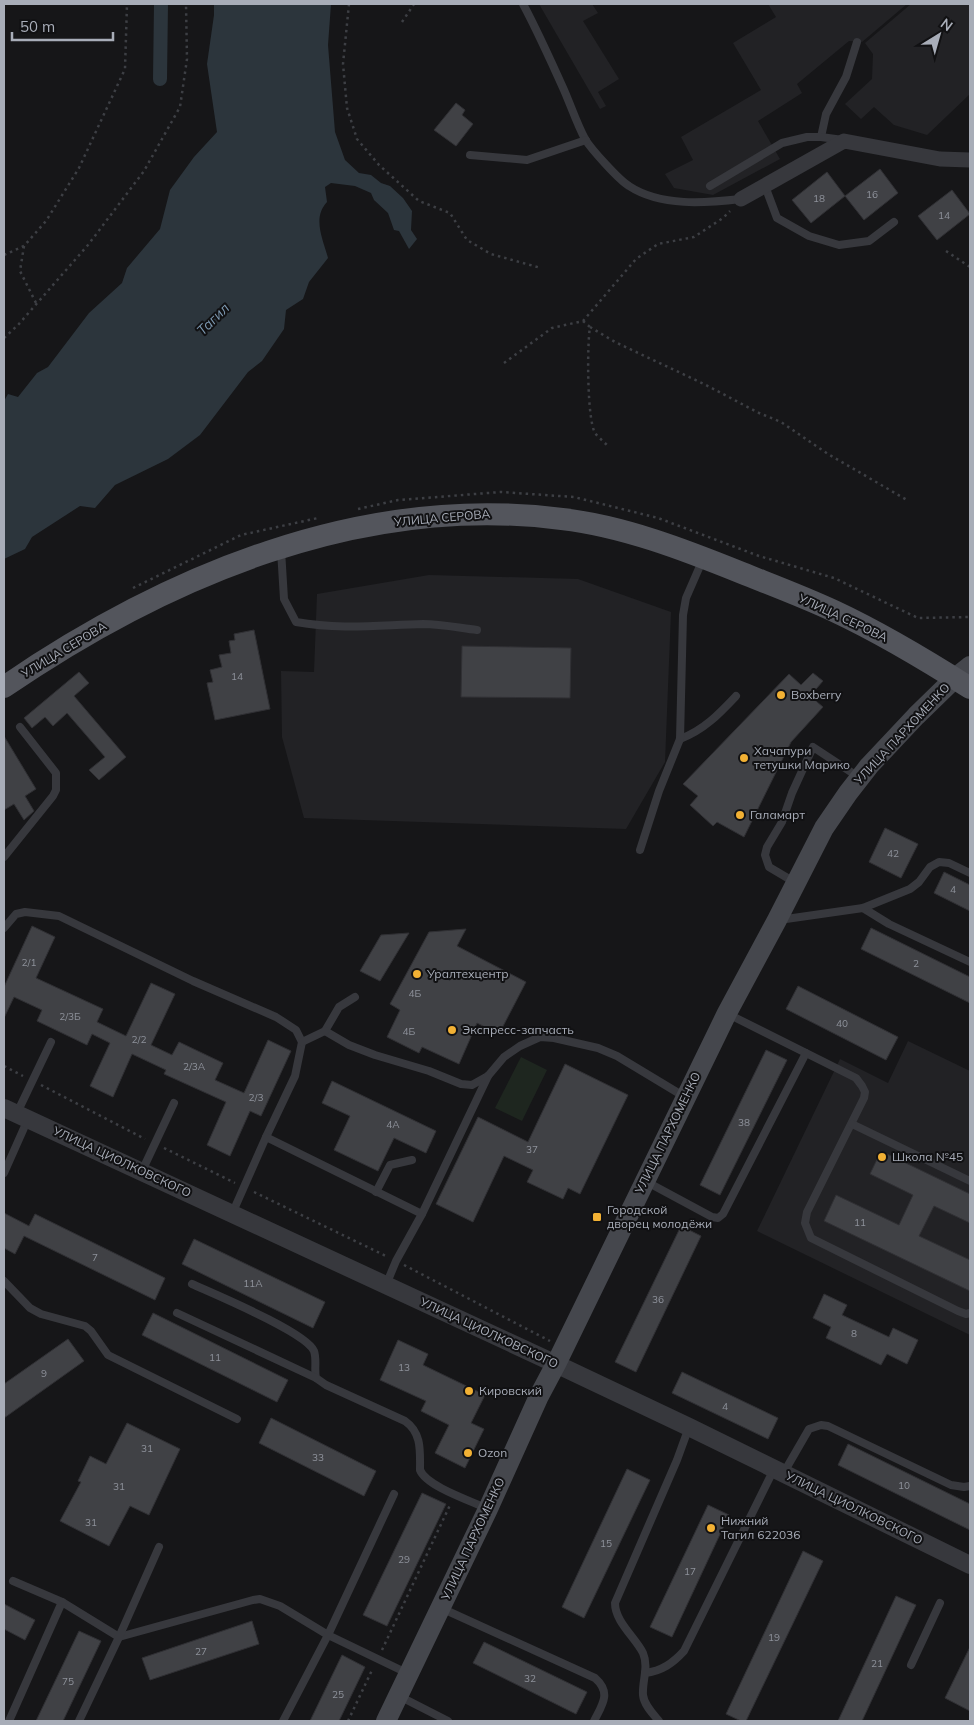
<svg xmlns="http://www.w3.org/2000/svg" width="974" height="1725" viewBox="0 0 974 1725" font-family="Mulish,sans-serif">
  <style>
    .built { fill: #222225 }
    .green { fill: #1e261f }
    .water { fill: #2c353c }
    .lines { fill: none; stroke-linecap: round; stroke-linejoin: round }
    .canal { stroke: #2c353c; stroke-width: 14 }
    .building { fill: #404145; stroke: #303034 }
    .path { stroke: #3d3f44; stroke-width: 2.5; stroke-dasharray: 2.5 4; stroke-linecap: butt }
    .service { stroke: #37383d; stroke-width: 8 }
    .minor { stroke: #37383d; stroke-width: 15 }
    .tertiary { stroke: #37383d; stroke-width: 18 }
    .secondary { stroke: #45474d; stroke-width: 20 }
    .primary { stroke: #53555c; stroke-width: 22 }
    .poi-dot { fill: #f2b134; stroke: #111113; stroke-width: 2 }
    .labels { text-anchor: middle; stroke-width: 4; stroke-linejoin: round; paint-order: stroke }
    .number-label { font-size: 10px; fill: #8e929b }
    .street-label { font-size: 12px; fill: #a8adb8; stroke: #111113 }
    .poi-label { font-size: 12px; fill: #a8adb8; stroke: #111113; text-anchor: start }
    .water-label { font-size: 14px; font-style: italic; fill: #7f9bb3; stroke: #111113 }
  </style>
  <rect width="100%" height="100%" fill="#161618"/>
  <g class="built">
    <polygon points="539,4 592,4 598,13 583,21 619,79 598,92 606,106 600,109"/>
    <polygon points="768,4 907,4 862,42 849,41 797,84 802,93 758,121 780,159 713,195 674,188 665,174 693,160 681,137 761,90 733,43 776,17"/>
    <polygon points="911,4 970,4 970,94 927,135 894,125 874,107 861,119 845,104 872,79 873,54 865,43"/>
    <polygon points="429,575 578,579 671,612 665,762 626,829 304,818 282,737 281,671 314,672 317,594"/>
    <polygon points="908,1041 970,1071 970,1335 757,1231 840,1059 888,1083"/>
  </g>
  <polygon class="green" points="521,1057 547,1070 522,1121 495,1108"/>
  <path class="water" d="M214 4H331L328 45 335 132 345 160 359 173 371 175 381 183 390 186 403 198 412 211 411 230 417 239 409 249 399 231 394 230 388 213 374 200 371 193 355 186 331 183 325 187 327 202C312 218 323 239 328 258L309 282 303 299 286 310 284 329 262 361 248 372 200 435 168 459 115 485 95 508 80 506 32 537 25 549 4 559V401L8 394 18 397 37 373 48 367 89 313 122 283 127 268 160 229 170 190 194 157 217 132 207 64 214 15Z"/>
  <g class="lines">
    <polyline class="canal" points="160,79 161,4"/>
  </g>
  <g class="building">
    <polygon points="456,103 465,110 462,115 473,124 456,146 434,130"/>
    <polygon points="880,169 898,193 864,220 845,196"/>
    <polygon points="827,172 845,196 811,223 792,200"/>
    <polygon points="952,190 970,214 937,240 918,216"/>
    <polygon points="254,630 270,709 215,720 207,683 213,682 210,670 222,667 219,655 231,653 229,641 235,640 234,634"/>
    <polygon points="462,646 571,648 570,698 461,697"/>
    <polygon points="79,672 89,683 74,696 126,757 99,780 89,770 105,757 67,713 53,726 45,717 32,728 24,718"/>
    <polygon points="813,673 823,681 810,696 823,707 791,742 744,837 717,822 713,826 690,805 698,796 683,784 789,674 801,685"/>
    <polygon points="4,736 36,789 25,796 34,811 24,820 14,804 4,810"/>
    <polygon points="885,828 918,844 901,878 869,862"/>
    <polygon points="944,872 970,885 970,911 934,893"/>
    <polygon points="32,926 55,937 36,978 103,1009 97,1022 126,1036 151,983 175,994 151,1045 172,1055 179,1042 223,1063 215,1080 244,1093 268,1040 291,1051 261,1116 250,1111 230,1156 207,1145 226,1102 164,1074 166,1070 132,1054 113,1097 90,1086 110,1043 92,1034 87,1045 37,1021 42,1010 14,997 4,1018 4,987"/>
    <polygon points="871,928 970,977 970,1003 861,949"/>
    <polygon points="466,929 457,946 526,982 499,1034 477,1023 459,1064 422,1047 419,1053 387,1037 400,1010 390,1004 429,932"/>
    <polygon points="409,933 380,981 360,971 381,935"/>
    <polygon points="798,986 898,1037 886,1060 786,1009"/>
    <polygon points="766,1050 787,1060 720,1195 700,1185"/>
    <polygon points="565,1064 628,1095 580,1194 568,1188 563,1199 527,1182 533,1170 504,1156 473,1222 436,1204 478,1117 528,1142"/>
    <polygon points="332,1081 436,1131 426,1153 394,1138 378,1171 334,1150 350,1116 322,1103"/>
    <polygon points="881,1151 970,1194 970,1223 934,1206 919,1236 970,1260 970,1291 824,1221 836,1195 899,1225 913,1195 870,1174"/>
    <polygon points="4,1213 29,1226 35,1214 165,1278 155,1300 24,1236 15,1254 4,1248"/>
    <polygon points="681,1226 701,1236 636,1372 615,1362"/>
    <polygon points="194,1239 325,1302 313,1328 182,1264"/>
    <polygon points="824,1294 847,1305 842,1315 889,1337 893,1328 918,1340 907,1364 887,1354 881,1365 826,1338 831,1327 813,1318"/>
    <polygon points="153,1313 288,1380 277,1402 142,1335"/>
    <polygon points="68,1339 84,1361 4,1418 4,1384"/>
    <polygon points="398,1340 428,1354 423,1365 485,1395 471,1423 484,1429 465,1468 435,1453 449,1425 421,1411 426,1401 380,1380"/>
    <polygon points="682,1372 778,1418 768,1439 672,1393"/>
    <polygon points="271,1418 376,1471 364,1496 259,1443"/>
    <polygon points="127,1423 180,1449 149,1515 130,1506 109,1546 60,1521 81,1482 78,1481 90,1456 106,1464"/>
    <polygon points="848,1444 970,1504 970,1530 838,1465"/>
    <polygon points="627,1469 650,1480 584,1618 562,1607"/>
    <polygon points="422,1493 446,1504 387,1626 363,1615"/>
    <polygon points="708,1505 729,1515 672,1637 650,1627"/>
    <polygon points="803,1551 823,1561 746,1721 741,1721 726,1714"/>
    <polygon points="896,1596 916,1605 862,1721 838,1721"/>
    <polygon points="4,1604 35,1620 25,1640 4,1629"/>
    <polygon points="252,1621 259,1644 150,1680 142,1658"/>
    <polygon points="79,1631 101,1641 63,1721 36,1721"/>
    <polygon points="484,1642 587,1692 576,1714 473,1663"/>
    <polygon points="970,1647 970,1711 945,1698"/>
    <polygon points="342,1655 365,1667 339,1721 310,1721"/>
  </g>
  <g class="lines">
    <g class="path">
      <polyline points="349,4 343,64 347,108 357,139 379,165 419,201 450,213 467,240 491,254 541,268"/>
      <polyline points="402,22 414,4"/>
      <polyline points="24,246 20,271 36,303"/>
      <polyline points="946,251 970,267"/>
      <polyline points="4,255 24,246 46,221 79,168 125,69 127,4"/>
      <path d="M583 321 590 327C587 345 587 419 595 433 598 437 603 441 607 445"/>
      <polyline points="590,327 615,342 704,384 759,413 781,422 828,454 907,500"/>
      <polyline points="4,338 18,325 88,245 144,171 180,107 187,59 186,4"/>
      <polyline points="504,363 552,328 583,321 636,259 658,244 694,237 723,218 730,211"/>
      <polyline points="358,509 398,500 501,492 574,497 658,518 759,556 834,578 918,618 970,617"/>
      <polyline points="133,588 241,535 318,518"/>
      <polyline points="4,1066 23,1076"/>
      <polyline points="41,1085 145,1139"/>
      <polyline points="164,1148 235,1183"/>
      <polyline points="254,1192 388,1257"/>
      <polyline points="404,1265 550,1341"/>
      <polyline points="382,1650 451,1503"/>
      <polyline points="348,1721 373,1668"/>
    </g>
    <g class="service">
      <path d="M523 4C538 32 551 61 564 90 571 106 577 124 585 139 591 149 619 180 629 186 661 207 706 203 741 199"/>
      <polyline points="821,137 826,114 846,77 857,42"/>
      <polyline points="470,155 527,160 586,140"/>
      <polyline points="710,186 782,143 807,137 821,137 843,140"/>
      <polyline points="765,186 777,218 809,236 839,245 869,241 894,222"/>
      <path d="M281 550 284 599 296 622C341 630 379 625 423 624 441 624 460 628 477 630"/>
      <path d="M680 739C704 730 719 714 736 696"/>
      <polyline points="640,850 659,791 680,739 683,615 686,598 703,559"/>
      <polyline points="4,857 53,796 56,790 56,773 20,727"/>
      <polyline points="796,883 769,867 765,855 767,847 782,822 792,793 813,747 860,778"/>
      <polyline points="863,908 889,924 970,962"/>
      <polyline points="779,920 863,908 910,889 919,882 930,867 939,862 949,863 970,873"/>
      <polyline points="4,928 16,914 25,912 59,916 193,981 276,1017 296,1030 302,1042 295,1076 266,1137"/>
      <polyline points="355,997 339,1007 325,1031 349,1045 375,1055 429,1071 461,1084 472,1085 488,1076 504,1057 520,1046 540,1037 554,1038 598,1048 617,1056 685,1097"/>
      <polyline points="728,1014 856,1078 862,1086 865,1092 864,1098 807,1212 805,1223 811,1238 958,1311 966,1314 970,1313"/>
      <polyline points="302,1042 325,1031"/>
      <polyline points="17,1113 51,1042"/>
      <polyline points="852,1124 970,1181"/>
      <polyline points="142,1171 174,1103"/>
      <polyline points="4,1173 28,1119"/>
      <polyline points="647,1182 712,1217 718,1218 723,1214 806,1053"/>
      <polyline points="376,1192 390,1165 412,1160"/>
      <polyline points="232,1214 266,1137 422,1214"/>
      <polyline points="4,1281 30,1308 41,1314 85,1326 91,1331 108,1355 237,1419"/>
      <path d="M192 1284C214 1294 306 1332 314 1351 317 1360 314 1369 316 1378L326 1385 405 1421C422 1433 420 1451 420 1470 426 1486 471 1501 486 1508"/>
      <polyline points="386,1285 396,1261 422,1214 488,1076"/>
      <polyline points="177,1313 316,1378"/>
      <polyline points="783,1474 809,1429 821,1425 828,1426 951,1485 964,1487 970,1486"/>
      <polyline points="13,1581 62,1602 119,1637 253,1600 260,1599 280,1606 328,1635 409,1674"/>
      <path d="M441 1608 595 1678C612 1693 602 1705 594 1721"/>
      <polyline points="911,1665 940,1603"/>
      <path d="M645 1673C662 1671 673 1663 684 1651L774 1469"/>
      <polyline points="399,1696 448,1721"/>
      <polyline points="9,1721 62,1602"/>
      <polyline points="79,1721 119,1637 159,1547"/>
      <polyline points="283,1721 328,1635 394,1494"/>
      <path d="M659 1721C653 1714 644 1705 643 1695 642 1681 649 1667 643 1653 635 1637 615 1622 615 1603L677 1460 689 1427"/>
    </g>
    <polyline class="minor" points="741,199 844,141 940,159 970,160"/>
    <polyline class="tertiary" points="4,1108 556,1364 689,1427 970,1565"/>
    <polyline class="secondary" points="386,1721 488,1509 539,1396 556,1364 727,1013 777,920 824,828 848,793 869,766 916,716 955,678 970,666"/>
    <path class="primary" d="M4 687C166 576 362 493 562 519 623 526 685 550 742 573 772 585 804 597 834 611 881 633 926 660 970 688"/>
  </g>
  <g class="poi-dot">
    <circle cx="781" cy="695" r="5"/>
    <circle cx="744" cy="758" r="5"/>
    <circle cx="740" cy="815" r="5"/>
    <circle cx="417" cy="974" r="5"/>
    <circle cx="452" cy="1030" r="5"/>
    <circle cx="882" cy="1157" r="5"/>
    <rect x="592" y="1212" width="10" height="10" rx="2.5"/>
    <circle cx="469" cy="1391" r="5"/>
    <circle cx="468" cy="1453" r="5"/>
    <circle cx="711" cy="1528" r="5"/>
  </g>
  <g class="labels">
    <g class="number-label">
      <text x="872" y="198">16</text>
      <text x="819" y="202">18</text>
      <text x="944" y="219">14</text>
      <text x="237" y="680">14</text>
      <text x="893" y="857">42</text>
      <text x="953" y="893">4</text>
      <text x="29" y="966">2/1</text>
      <text x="916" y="967">2</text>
      <text x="415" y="997">4Б</text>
      <text x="70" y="1020">2/3Б</text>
      <text x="842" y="1027">40</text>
      <text x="409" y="1035">4Б</text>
      <text x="139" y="1043">2/2</text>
      <text x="194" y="1070">2/3А</text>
      <text x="256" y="1101">2/3</text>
      <text x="744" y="1126">38</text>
      <text x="393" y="1128">4А</text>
      <text x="532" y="1153">37</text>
      <text x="860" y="1226">11</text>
      <text x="95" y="1261">7</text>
      <text x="253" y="1287">11А</text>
      <text x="658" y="1303">36</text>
      <text x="854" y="1337">8</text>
      <text x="215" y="1361">11</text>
      <text x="404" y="1371">13</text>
      <text x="44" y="1377">9</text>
      <text x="725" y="1410">4</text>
      <text x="147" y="1452">31</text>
      <text x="318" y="1461">33</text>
      <text x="904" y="1489">10</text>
      <text x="119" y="1490">31</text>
      <text x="91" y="1526">31</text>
      <text x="606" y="1547">15</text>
      <text x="404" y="1563">29</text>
      <text x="690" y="1575">17</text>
      <text x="774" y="1641">19</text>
      <text x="201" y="1655">27</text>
      <text x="877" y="1667">21</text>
      <text x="530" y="1682">32</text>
      <text x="68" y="1685">75</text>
      <text x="338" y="1698">25</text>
    </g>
    <g class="street-label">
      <text transform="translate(442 518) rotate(-5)" y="4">УЛИЦА СЕРОВА</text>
      <text transform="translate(843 618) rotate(25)" y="4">УЛИЦА СЕРОВА</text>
      <text transform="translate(64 650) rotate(-31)" y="4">УЛИЦА СЕРОВА</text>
      <text transform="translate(902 734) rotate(-47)" y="4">УЛИЦА ПАРХОМЕНКО</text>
      <text transform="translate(668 1133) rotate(-64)" y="4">УЛИЦА ПАРХОМЕНКО</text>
      <text transform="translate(122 1162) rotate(25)" y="4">УЛИЦА ЦИОЛКОВСКОГО</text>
      <text transform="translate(489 1333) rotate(25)" y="4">УЛИЦА ЦИОЛКОВСКОГО</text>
      <text transform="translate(854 1508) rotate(26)" y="4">УЛИЦА ЦИОЛКОВСКОГО</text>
      <text transform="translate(473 1539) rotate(-65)" y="4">УЛИЦА ПАРХОМЕНКО</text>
    </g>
    <g class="poi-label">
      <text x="791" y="699">Boxberry</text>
      <text x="754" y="755">Хачапури<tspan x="754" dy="14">тетушки Марико</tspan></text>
      <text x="750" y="819">Галамарт</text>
      <text x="427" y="978">Уралтехцентр</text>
      <text x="462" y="1034">Экспресс-запчасть</text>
      <text x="892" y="1161">Школа №45</text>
      <text x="607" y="1214">Городской<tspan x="607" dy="14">дворец молодёжи</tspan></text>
      <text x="479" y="1395">Кировский</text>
      <text x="478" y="1457">Ozon</text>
      <text x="721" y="1525">Нижний<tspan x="721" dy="14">Тагил 622036</tspan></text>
    </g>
    <g class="water-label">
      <text transform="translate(213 319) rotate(-45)" y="5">Тагил</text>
    </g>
  </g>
  <rect width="974" height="1725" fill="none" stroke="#a8adb8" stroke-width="10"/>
  <g transform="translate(939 35) rotate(37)" stroke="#111113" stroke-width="4" paint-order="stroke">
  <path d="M0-4L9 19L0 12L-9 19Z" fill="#a8adb8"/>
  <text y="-8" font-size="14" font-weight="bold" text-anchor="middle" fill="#a8adb8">N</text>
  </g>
  <path d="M12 32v8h101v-8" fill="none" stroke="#a8adb8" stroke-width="2.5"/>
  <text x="20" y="32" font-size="15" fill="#a8adb8" stroke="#111113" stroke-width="4" paint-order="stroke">50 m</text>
</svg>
